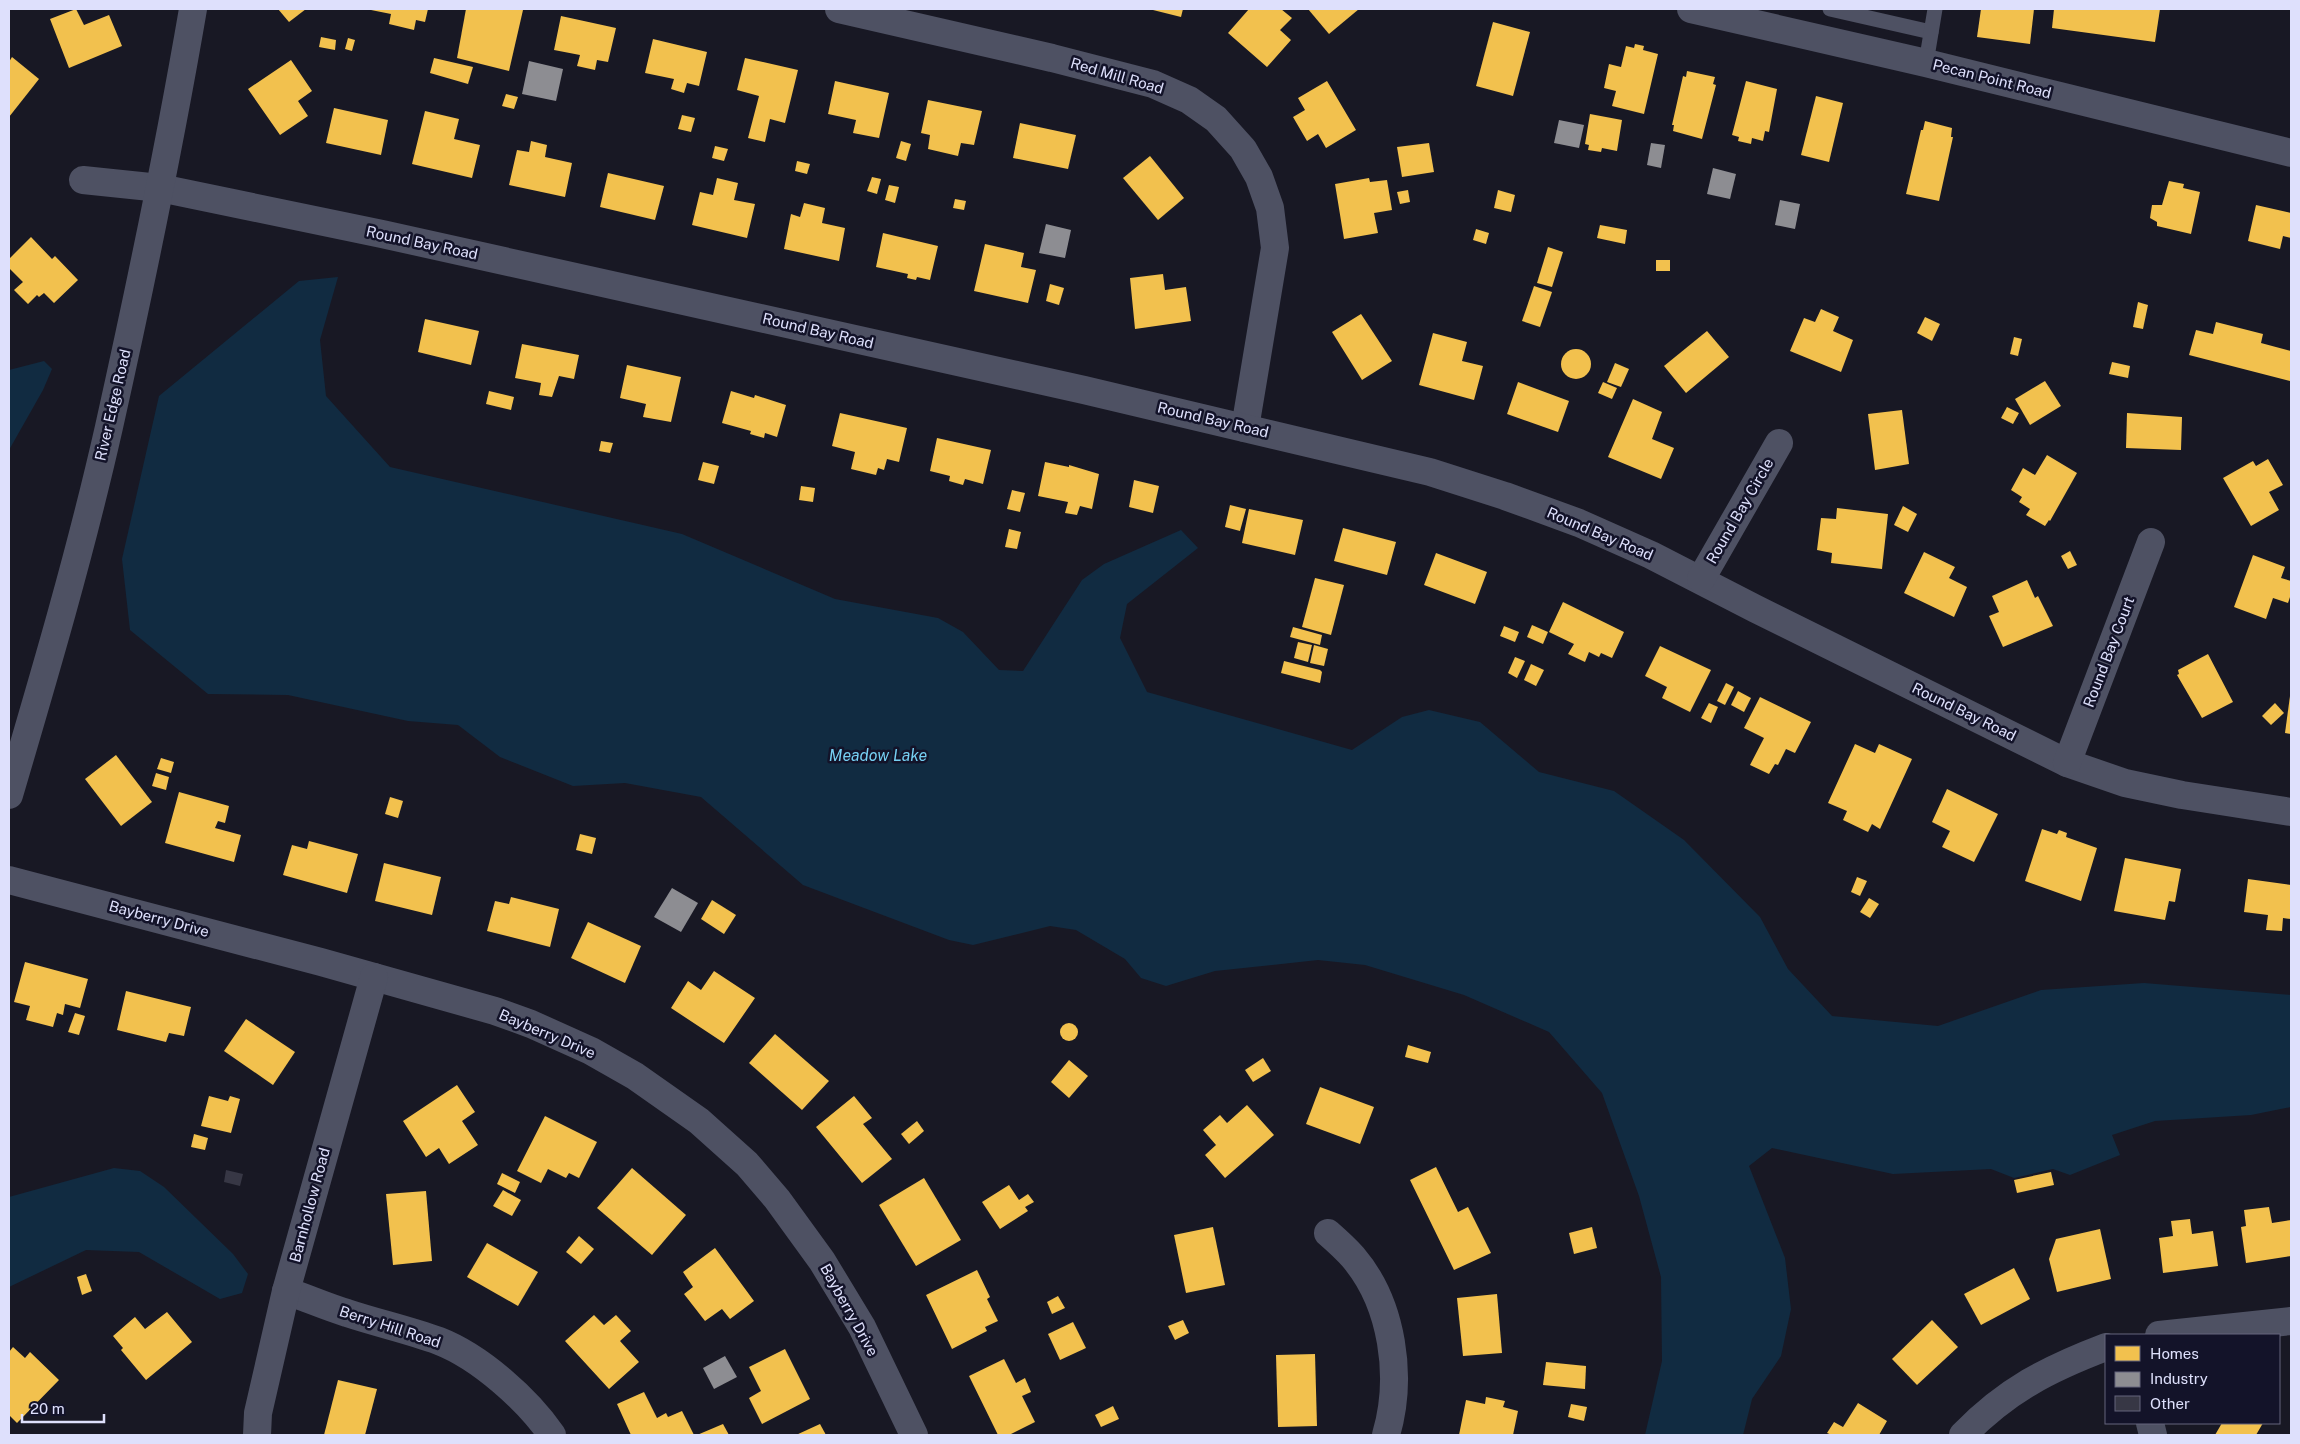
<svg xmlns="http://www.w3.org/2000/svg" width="2300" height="1444" viewBox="0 0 2300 1444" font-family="'Public Sans',sans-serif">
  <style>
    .water { fill: #112b41 }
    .homes { fill: #f2c14e }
    .industry { fill: #8d8d92 }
    .building { fill: #373745 }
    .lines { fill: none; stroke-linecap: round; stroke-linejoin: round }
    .service { stroke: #4e5163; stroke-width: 15 }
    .minor { stroke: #4e5163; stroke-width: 28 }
    .labels { text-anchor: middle; stroke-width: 5; stroke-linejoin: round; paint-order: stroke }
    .street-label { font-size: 15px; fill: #dee0fc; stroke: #131329 }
    .water-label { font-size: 16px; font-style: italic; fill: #76cff2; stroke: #131329 }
  </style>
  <rect width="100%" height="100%" fill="#181824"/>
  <g class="water">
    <polygon points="338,277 320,340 326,396 390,467 682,534 835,599 938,618 963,632 999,670 1023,671 1082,580 1104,564 1181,530 1198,548 1127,604 1120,638 1147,692 1352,750 1402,717 1429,710 1480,722 1539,772 1614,791 1684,840 1760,917 1788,969 1832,1016 1938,1026 2041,990 2144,983 2291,995 2291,1107 2251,1115 2155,1121 2112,1135 2120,1155 2070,1175 2053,1169 2014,1178 1991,1169 1893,1174 1772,1148 1749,1166 1785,1258 1791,1309 1781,1356 1752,1399 1743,1435 1645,1435 1662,1361 1661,1277 1639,1196 1602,1093 1549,1032 1464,995 1365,965 1318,960 1215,971 1166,986 1141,978 1125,959 1076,930 1050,926 973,945 949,940 803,885 701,797 625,783 573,786 500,757 458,725 408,721 288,695 208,694 130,630 122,559 159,396 299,281"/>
    <polygon points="44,361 52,369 43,390 9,450 9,370"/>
    <polygon points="114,1168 140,1171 164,1187 233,1254 248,1274 242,1293 220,1299 139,1252 86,1250 9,1287 9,1197"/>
  </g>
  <g class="homes">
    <polygon points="76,9 84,25 109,15 122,46 69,68 50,19"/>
    <polygon points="278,9 306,9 289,22"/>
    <polygon points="428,9 425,22 416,20 414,30 389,24 391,14 371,10"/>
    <polygon points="466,9 523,10 509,71 457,58"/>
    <polygon points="1149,9 1183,9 1181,17"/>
    <polygon points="1249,9 1281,9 1292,18 1280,30 1291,40 1267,67 1228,33"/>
    <polygon points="1308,9 1359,9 1329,34"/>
    <polygon points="1981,9 2034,9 2030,44 1977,37"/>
    <polygon points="2054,9 2160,9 2155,42 2052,28"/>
    <polygon points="561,16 616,28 608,62 597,60 595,70 577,66 580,55 554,50"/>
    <polygon points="1493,22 1530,32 1513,96 1476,86"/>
    <polygon points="321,37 336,40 335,50 319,47"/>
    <polygon points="348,38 355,40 352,51 345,49"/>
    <polygon points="653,39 707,52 699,86 687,83 684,93 671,89 674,79 645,73"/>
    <polygon points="1635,44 1644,46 1643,50 1658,54 1644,114 1612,106 1616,91 1604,88 1609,64 1621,67 1626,46 1634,48"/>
    <polygon points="12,57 39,79 9,117 9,62"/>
    <polygon points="434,58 473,67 468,84 430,73"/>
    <polygon points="745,58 798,70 785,123 770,119 765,142 748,138 759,96 737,90"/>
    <polygon points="291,60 312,91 298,101 308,116 280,135 248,89"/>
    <polygon points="1687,71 1715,77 1713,84 1716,85 1702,139 1673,131 1674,125 1672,125 1683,76 1686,77"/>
    <polygon points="835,81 889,93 879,138 853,133 856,120 828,114"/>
    <polygon points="1327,81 1356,130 1326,148 1318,134 1307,141 1293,117 1305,110 1298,98"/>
    <polygon points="1746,81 1777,89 1769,132 1765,131 1763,141 1752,138 1751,144 1738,141 1739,137 1732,135"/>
    <polygon points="506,94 518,97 514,109 502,106"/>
    <polygon points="1816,96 1843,103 1829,162 1801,155"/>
    <polygon points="928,100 982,111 974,145 961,143 958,156 928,149 930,135 921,133"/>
    <polygon points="334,108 388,120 381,155 326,143"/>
    <polygon points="425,111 459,119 454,139 480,145 472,178 412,164"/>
    <polygon points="1590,114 1622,120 1617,151 1602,148 1601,152 1588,150 1589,145 1585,144"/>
    <polygon points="682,115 695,118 691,132 678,129"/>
    <polygon points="1925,121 1952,128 1951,137 1953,137 1939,201 1906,194 1921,130 1923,130"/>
    <polygon points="1020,123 1076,135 1068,169 1013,158"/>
    <polygon points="531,141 547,145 545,157 572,163 565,197 509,185 517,150 529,152"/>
    <polygon points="901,141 911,144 906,161 896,158"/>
    <polygon points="1429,143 1434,172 1402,177 1397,147"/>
    <polygon points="715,146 728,149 724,161 712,158"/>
    <polygon points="1150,156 1184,198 1158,220 1123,178"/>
    <polygon points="797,161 810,164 807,174 795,171"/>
    <polygon points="608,173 664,186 655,220 600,207"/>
    <polygon points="872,177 881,179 877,194 867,191"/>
    <polygon points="717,178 738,183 734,200 755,204 747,238 692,225 700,192 713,195"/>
    <polygon points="1369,178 1370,182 1387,180 1392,210 1374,213 1378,233 1344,239 1335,184"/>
    <polygon points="2169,181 2184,184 2183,188 2200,192 2191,234 2157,226 2157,222 2150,218 2152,205 2162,205"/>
    <polygon points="889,185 899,187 895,203 885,200"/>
    <polygon points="1408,190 1410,202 1400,204 1397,192"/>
    <polygon points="1498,190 1515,195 1511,212 1494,208"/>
    <polygon points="955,199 966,201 964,210 953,208"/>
    <polygon points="804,203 825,208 822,223 845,228 839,261 784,249 791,214 800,217"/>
    <polygon points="2256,205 2291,213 2291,238 2283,236 2280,249 2248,241"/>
    <polygon points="1600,225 1627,230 1625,244 1597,238"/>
    <polygon points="1476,229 1489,233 1486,244 1473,240"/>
    <polygon points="883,233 938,246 930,280 917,277 916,280 907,278 908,274 876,267"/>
    <polygon points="31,237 52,259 55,256 78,280 54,303 44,293 39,297 37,295 28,304 14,290 23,282 9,268 9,259"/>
    <polygon points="985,244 1024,253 1021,267 1036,270 1028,303 974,291"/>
    <polygon points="1548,247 1563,252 1552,287 1537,283"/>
    <rect x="1656" y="260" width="14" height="11"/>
    <polygon points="1163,274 1165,290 1186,287 1191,321 1135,329 1130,278"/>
    <polygon points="1050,284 1064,288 1059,305 1046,301"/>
    <polygon points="1534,286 1552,292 1540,327 1522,321"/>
    <polygon points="2138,302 2148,305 2143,329 2133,327"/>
    <polygon points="1821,309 1839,317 1833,331 1853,340 1841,372 1790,351 1804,318 1815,322"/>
    <polygon points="1361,314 1392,361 1362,380 1332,332"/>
    <polygon points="1925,317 1940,324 1932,341 1917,333"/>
    <polygon points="425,319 479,331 471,365 418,352"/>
    <polygon points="2216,322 2263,334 2261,343 2291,351 2290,381 2189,355 2196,330 2213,334"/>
    <polygon points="1707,331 1729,357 1686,393 1664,366"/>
    <polygon points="1433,333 1467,342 1462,361 1483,366 1474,400 1419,385"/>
    <polygon points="2014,337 2022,339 2018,356 2010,354"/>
    <polygon points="522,344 579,355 574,379 559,376 552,397 539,395 541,383 515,378"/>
    <circle cx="1576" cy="364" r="15"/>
    <polygon points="2112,362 2130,366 2128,378 2109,374"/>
    <polygon points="1615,363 1629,369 1621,387 1607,382"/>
    <polygon points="627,365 681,377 671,422 643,417 646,404 620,398"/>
    <polygon points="2045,381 2061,406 2030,425 2015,399"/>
    <polygon points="1518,382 1569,401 1558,432 1507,414"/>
    <polygon points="1603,382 1617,388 1612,399 1598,393"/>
    <polygon points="489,391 514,397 511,410 486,404"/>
    <polygon points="731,391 754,398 755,395 786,405 777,437 765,433 764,438 750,434 751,431 722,423"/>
    <polygon points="1633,399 1662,412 1652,439 1674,448 1661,479 1608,457"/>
    <polygon points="2007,407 2019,413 2013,424 2001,418"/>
    <polygon points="1902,410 1909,464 1875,470 1868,414"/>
    <polygon points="840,413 907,428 899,462 887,459 884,470 878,468 876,475 851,469 855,452 832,446"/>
    <polygon points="2127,413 2182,417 2181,450 2126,448"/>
    <polygon points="937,438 991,450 983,484 965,479 963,485 949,481 950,476 930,471"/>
    <polygon points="601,441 613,443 610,453 599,451"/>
    <polygon points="2047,455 2077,473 2050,521 2049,520 2045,526 2026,515 2030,509 2019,502 2022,497 2011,490 2023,468 2035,475"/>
    <polygon points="2268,459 2283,485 2269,492 2279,510 2251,526 2223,478 2253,461 2256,466"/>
    <polygon points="703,462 719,466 714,484 698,480"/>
    <polygon points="1045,462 1069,467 1069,465 1099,474 1092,509 1080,506 1077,515 1065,513 1068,502 1038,496"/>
    <polygon points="1134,480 1159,486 1153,513 1129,507"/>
    <polygon points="801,486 815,488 813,502 799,500"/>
    <polygon points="1012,490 1025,493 1020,512 1007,509"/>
    <polygon points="1230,505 1246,509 1240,531 1225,527"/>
    <polygon points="1903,506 1917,514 1908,532 1894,525"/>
    <polygon points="1837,508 1888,514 1882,569 1831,563 1832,553 1817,550 1821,518 1836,519"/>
    <polygon points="1249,509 1303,520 1295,555 1242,543"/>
    <polygon points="1343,528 1396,542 1387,575 1334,561"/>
    <polygon points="1009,529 1021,532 1017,549 1005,547"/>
    <polygon points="2070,551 2077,565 2068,569 2061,556"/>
    <polygon points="1924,552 1955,567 1949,578 1967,587 1954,617 1904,593"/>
    <polygon points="1436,553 1487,572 1475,604 1424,585"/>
    <polygon points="2253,555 2285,567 2281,578 2291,581 2291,594 2288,603 2273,598 2266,619 2234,607"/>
    <polygon points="1315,578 1344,585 1331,635 1302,627"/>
    <polygon points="2027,580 2035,598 2038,596 2053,626 2003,647 1989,616 1999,612 1992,596"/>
    <polygon points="1563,602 1624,632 1612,658 1601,653 1599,657 1589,652 1585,662 1568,654 1574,644 1549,632"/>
    <polygon points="1532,625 1548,632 1543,644 1527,637"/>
    <polygon points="1504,626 1519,632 1515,642 1500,636"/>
    <polygon points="1293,627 1322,635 1320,645 1290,637"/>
    <polygon points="1298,642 1312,645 1308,662 1294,658"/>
    <polygon points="1314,645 1328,649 1324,666 1310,663"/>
    <polygon points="1660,646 1711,670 1690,712 1662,698 1667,687 1645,676"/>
    <polygon points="2208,654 2233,702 2202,718 2177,675 2179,674 2178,670"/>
    <polygon points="1515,657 1525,661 1517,678 1508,673"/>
    <polygon points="1284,661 1320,670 1322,672 1320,683 1281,673"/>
    <polygon points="1531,664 1544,670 1536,686 1524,680"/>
    <polygon points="1726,683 1734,687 1725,705 1717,701"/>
    <polygon points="1738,691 1751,698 1744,712 1731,705"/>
    <polygon points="2290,696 2291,696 2291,734 2285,733"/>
    <polygon points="1760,697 1811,722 1795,753 1786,749 1778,765 1775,764 1769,774 1750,765 1764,738 1744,728"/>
    <polygon points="1709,703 1718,707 1711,723 1701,718"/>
    <polygon points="2275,703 2284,713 2271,725 2262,716"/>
    <polygon points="1855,744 1875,753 1879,744 1912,759 1880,829 1872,824 1868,832 1843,820 1847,811 1828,803"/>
    <polygon points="116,755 152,802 121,826 85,779"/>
    <polygon points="161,758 174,762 171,773 157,769"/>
    <polygon points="156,773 169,777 166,790 152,786"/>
    <polygon points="1947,789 1998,814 1974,862 1942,847 1950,831 1932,822"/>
    <polygon points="179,792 229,806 225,823 218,821 215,828 241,835 234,862 165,843"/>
    <polygon points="390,797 403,801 398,818 385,814"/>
    <polygon points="2042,829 2057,834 2059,830 2067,833 2066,837 2097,848 2081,901 2025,881"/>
    <polygon points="580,834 596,838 592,854 576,850"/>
    <polygon points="309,841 358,854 347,893 283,875 292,845 307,849"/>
    <polygon points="2125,858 2181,869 2175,902 2169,901 2165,920 2114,911"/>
    <polygon points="384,863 441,877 432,915 375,901"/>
    <polygon points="1857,877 1867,881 1860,896 1851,892"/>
    <polygon points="2248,879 2291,885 2291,919 2283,918 2282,931 2266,930 2268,915 2244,912"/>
    <polygon points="511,897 559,909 550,947 487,931 495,901 509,904"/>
    <polygon points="1869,898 1879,904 1870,918 1860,912"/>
    <polygon points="712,900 736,915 724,934 701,919"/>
    <polygon points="588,922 641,946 625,983 571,958"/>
    <polygon points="25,962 88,979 80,1008 65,1004 63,1015 57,1013 53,1027 26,1020 30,1006 14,1002"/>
    <polygon points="714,971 755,998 724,1043 671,1008 688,981 701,990"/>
    <polygon points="126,991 191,1007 184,1036 169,1033 166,1042 117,1030"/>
    <polygon points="75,1013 85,1016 79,1035 68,1032"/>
    <polygon points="246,1019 295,1052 273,1085 224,1051"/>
    <circle cx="1069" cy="1032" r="9"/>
    <polygon points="775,1034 829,1081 802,1110 749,1063"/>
    <polygon points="1408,1045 1431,1052 1428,1063 1405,1057"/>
    <polygon points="1263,1058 1271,1071 1253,1082 1245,1070"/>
    <polygon points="1069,1060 1088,1076 1069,1098 1051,1082"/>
    <polygon points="457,1085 475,1112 462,1121 478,1145 449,1164 439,1148 426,1157 403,1121"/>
    <polygon points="1320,1087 1374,1107 1360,1144 1306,1124"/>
    <polygon points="209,1096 228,1101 230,1096 240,1099 231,1133 201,1126"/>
    <polygon points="854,1096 872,1118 863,1124 892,1159 862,1183 816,1127"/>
    <polygon points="1247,1105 1274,1135 1225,1178 1205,1155 1216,1145 1203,1130 1220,1115 1227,1123"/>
    <polygon points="545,1116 597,1142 579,1178 569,1173 566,1178 548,1169 541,1183 517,1171"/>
    <polygon points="917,1121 924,1131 909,1144 901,1134"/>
    <polygon points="194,1134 208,1138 205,1150 191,1147"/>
    <polygon points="1436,1167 1458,1212 1468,1207 1491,1253 1454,1270 1410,1180"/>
    <polygon points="632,1168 686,1215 652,1255 597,1208"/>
    <polygon points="2051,1172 2054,1185 2017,1193 2014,1180"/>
    <polygon points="502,1173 520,1182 515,1193 497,1184"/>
    <polygon points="924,1178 961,1240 916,1266 879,1205"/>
    <polygon points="1009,1185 1019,1200 1028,1194 1034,1202 1025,1207 1028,1211 1000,1229 982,1202"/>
    <polygon points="503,1190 521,1200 512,1216 493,1206"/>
    <polygon points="426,1191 432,1261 393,1265 386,1194"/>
    <polygon points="2269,1207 2272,1223 2291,1220 2291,1256 2246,1263 2241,1227 2246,1226 2244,1210"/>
    <polygon points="2190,1219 2192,1234 2213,1231 2218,1266 2163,1273 2159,1238 2173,1236 2171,1221"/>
    <polygon points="1213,1227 1225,1285 1186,1293 1174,1235"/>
    <polygon points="1592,1227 1597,1248 1574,1254 1569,1233"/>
    <polygon points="2100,1229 2111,1279 2057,1292 2049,1259 2056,1239"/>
    <polygon points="579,1236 594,1249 581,1264 566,1252"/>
    <polygon points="487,1243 538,1272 518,1306 467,1277"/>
    <polygon points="715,1248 754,1301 730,1319 722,1309 705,1321 684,1294 693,1287 683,1272"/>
    <polygon points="2014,1268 2030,1299 1981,1325 1964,1294"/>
    <polygon points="977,1270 990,1297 987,1299 998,1321 985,1327 987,1331 952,1349 926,1295"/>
    <polygon points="86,1274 92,1291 82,1295 77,1277"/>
    <polygon points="1497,1294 1502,1353 1463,1356 1457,1298"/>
    <polygon points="1058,1296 1065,1308 1052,1314 1047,1302"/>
    <polygon points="167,1312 192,1342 146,1380 121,1350 123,1348 113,1336 135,1317 145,1329"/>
    <polygon points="594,1315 604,1325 616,1315 631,1331 620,1341 639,1362 609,1389 565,1341"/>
    <polygon points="1183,1320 1189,1333 1175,1340 1168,1326"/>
    <polygon points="1932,1320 1958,1347 1917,1385 1892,1359"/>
    <polygon points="1073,1322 1086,1348 1060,1360 1048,1334"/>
    <polygon points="13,1347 25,1358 30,1352 59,1380 17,1423 9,1415 9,1352"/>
    <polygon points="785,1349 810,1399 762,1424 749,1398 761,1391 749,1367"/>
    <polygon points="1315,1354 1317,1426 1278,1427 1276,1355"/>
    <polygon points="1004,1359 1016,1383 1025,1378 1031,1392 1022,1396 1035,1422 1009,1435 998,1435 969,1376"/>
    <polygon points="1546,1362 1586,1366 1585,1389 1543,1385"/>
    <polygon points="338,1380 377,1389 365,1435 324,1435"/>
    <polygon points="644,1392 657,1418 666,1413 668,1417 682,1411 694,1435 631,1435 617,1404"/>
    <polygon points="1486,1397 1505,1401 1503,1407 1518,1411 1513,1435 1459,1435 1466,1400 1485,1404"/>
    <polygon points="1858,1403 1887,1421 1879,1435 1832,1435 1827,1433 1834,1422 1843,1427"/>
    <polygon points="1571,1404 1587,1407 1584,1421 1568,1417"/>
    <polygon points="1113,1406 1119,1419 1101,1427 1095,1415"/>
    <polygon points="2222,1423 2263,1423 2256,1435 2215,1435"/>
    <polygon points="723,1424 729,1435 697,1435"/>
    <polygon points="820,1424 826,1435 796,1435"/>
  </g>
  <g class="industry">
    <polygon points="529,61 563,69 556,101 522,94"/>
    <polygon points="1559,120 1584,125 1579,148 1554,143"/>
    <polygon points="1651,143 1665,145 1661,168 1647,165"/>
    <polygon points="1713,168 1736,174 1730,199 1707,194"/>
    <polygon points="1780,200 1800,204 1795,229 1775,225"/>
    <polygon points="1046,224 1071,230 1065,258 1039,253"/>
    <polygon points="672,888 698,903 681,932 654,917"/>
    <polygon points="725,1356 737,1377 714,1389 703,1368"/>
  </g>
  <polygon class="building" points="226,1170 243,1174 240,1186 224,1182"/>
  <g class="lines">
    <g class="service">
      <polyline points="1830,9 1931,32"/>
      <polyline points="1926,63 1935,9"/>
    </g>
    <g class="minor">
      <polyline points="839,9 1052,58 1153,84 1189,100 1216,119 1243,149 1259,177 1270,208 1275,248 1245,428"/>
      <polyline points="1691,9 1926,63 2291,153"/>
      <polyline points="83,180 160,188 382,234 1084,390 1430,472 1505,496 1579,523 1651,555 1756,609 2067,763 2125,783 2182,795 2291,812"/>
      <polyline points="1701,579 1779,443"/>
      <polyline points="2067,763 2151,542"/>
      <path d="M9 795C45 673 81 551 109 427 140 288 169 149 193 9"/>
      <polyline points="9,880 321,962 495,1011 531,1024 591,1051 635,1076 699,1121 747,1164 777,1199 822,1261 862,1327 914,1435"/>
      <path d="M1328 1233C1336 1240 1345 1248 1353 1257 1393 1304 1403 1377 1386 1435"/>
      <path d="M286 1291C307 1298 327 1307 347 1313 377 1323 409 1330 439 1341 480 1357 527 1399 552 1435"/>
      <polyline points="2159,1335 2291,1321"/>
      <polyline points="2150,1423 2153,1435"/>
      <polyline points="257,1435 258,1413 286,1291 374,977"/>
      <path d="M1963 1435C2007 1390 2048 1369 2106 1347"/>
    </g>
  </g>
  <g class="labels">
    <g class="street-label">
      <text transform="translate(1117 76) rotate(16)" y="5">Red Mill Road</text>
      <text transform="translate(1992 79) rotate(14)" y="5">Pecan Point Road</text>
      <text transform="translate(422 243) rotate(12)" y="5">Round Bay Road</text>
      <text transform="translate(818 331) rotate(13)" y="5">Round Bay Road</text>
      <text transform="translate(113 405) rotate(-77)" y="5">River Edge Road</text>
      <text transform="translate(1213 420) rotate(13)" y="5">Round Bay Road</text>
      <text transform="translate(1740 511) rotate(-60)" y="5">Round Bay Circle</text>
      <text transform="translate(1600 534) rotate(23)" y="5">Round Bay Road</text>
      <text transform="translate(2109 652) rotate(-69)" y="5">Round Bay Court</text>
      <text transform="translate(1964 712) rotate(26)" y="5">Round Bay Road</text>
      <text transform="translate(159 919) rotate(15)" y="5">Bayberry Drive</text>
      <text transform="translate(547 1034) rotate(23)" y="5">Bayberry Drive</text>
      <text transform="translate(310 1205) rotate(-75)" y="5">Barnhollow Road</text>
      <text transform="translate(849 1310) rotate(61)" y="5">Bayberry Drive</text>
      <text transform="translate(390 1327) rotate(18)" y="5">Berry Hill Road</text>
    </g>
    <g class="water-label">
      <text x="878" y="761">Meadow Lake</text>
    </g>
  </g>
  <rect width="2300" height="1444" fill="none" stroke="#dee0fc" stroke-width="20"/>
  <rect x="2105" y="1334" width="175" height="90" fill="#131329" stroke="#64657d"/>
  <rect x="2115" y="1346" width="25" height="15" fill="#f2c14e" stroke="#64657d"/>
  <text x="2150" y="1359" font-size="15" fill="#dee0fc">Homes</text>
  <rect x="2115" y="1372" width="25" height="15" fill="#8d8d92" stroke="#64657d"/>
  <text x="2150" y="1384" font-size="15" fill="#dee0fc">Industry</text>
  <rect x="2115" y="1396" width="25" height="15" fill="#373745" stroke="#64657d"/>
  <text x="2150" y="1409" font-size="15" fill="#dee0fc">Other</text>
  <path d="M22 1414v8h82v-8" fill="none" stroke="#dee0fc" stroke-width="2.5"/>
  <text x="30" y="1414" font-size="15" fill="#dee0fc" stroke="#131329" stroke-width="4" paint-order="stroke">20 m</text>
</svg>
